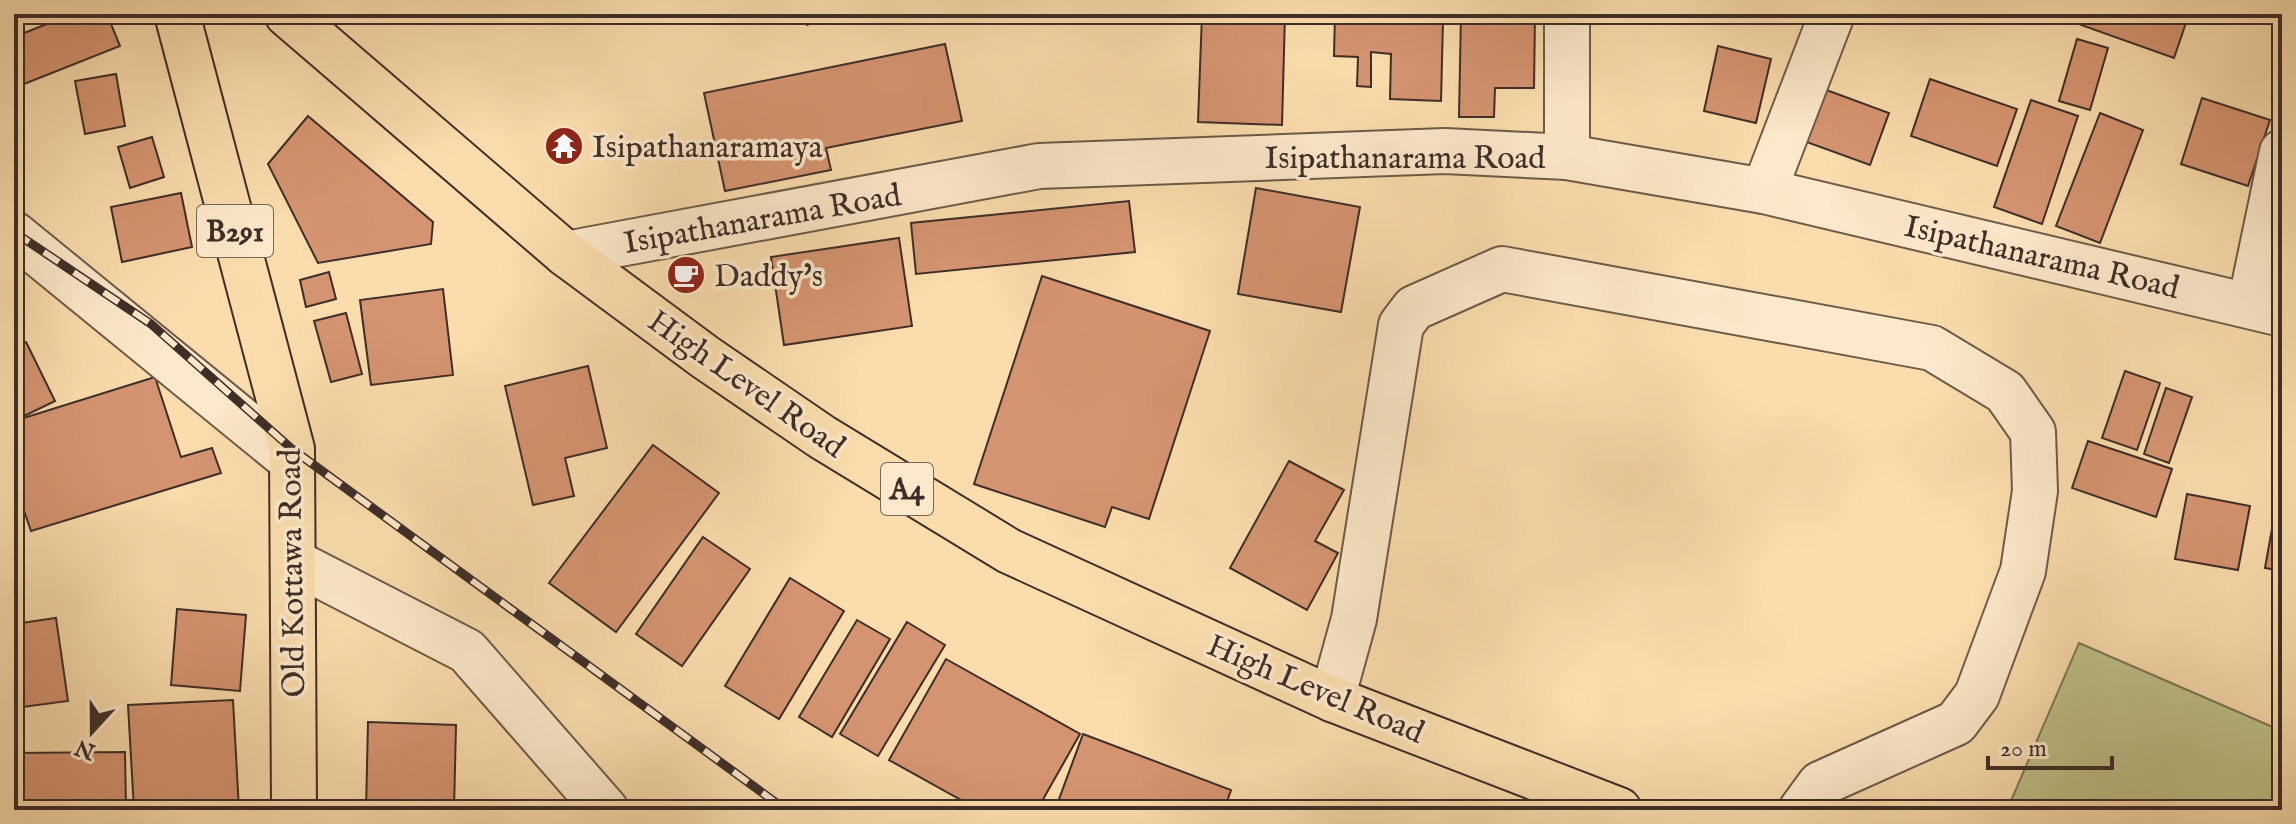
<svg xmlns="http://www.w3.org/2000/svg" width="2296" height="824" viewBox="0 0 2296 824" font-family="'IM FELL English',serif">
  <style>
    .green { fill: #bfc089; stroke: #7e7758; stroke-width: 2 }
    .building { fill: #d59471; stroke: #3e2e28; stroke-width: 2 }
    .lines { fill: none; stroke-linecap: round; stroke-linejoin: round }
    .minor-casing { stroke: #6d5a49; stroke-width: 48 }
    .major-casing { stroke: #3e2e28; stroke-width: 48 }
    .highway-casing { stroke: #3e2e28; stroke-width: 48 }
    .minor { stroke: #fce8ca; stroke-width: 44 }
    .major { stroke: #fadcad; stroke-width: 44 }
    .highway { stroke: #fadcad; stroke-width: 44 }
    .rail-casing { stroke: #3e2e28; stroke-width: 9 }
    .rail { stroke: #fce8ca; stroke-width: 6; stroke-dasharray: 18; stroke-linecap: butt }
    .labels { text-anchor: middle; stroke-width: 7; stroke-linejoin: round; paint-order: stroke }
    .shield { fill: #fce8ca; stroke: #776659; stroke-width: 2 }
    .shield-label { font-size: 30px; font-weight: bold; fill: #3e2e28 }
    .poi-label { font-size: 32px; fill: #3e2e28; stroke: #fce8ca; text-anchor: start }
    .street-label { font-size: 32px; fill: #3e2e28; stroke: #fce8ca }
  </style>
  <rect width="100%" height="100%" fill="#fadcad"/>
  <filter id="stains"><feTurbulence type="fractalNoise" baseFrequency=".0025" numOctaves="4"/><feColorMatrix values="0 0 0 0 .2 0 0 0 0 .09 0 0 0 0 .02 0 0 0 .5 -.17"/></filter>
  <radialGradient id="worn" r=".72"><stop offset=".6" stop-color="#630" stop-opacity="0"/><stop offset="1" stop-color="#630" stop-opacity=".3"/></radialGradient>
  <polygon class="green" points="2079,643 2282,731 2281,810 2007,810"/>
  <g class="building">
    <polygon points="72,14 107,14 120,46 14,88 14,37"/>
    <polygon points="802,14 834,14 807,25"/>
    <polygon points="1202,14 1285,14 1282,125 1198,122"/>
    <polygon points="1335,14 1460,14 1460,22 1443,21 1441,101 1390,99 1391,54 1371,52 1371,87 1357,86 1358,57 1334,56"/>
    <polygon points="1461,14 1535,14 1534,88 1495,88 1494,117 1459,117"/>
    <polygon points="2085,14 2189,14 2174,58 2081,25"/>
    <polygon points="2077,39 2108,48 2090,110 2059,101"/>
    <polygon points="945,44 962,121 826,148 831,170 725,191 704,93"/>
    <polygon points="1718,46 1771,59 1756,123 1704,111"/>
    <polygon points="116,74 125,126 85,134 75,81"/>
    <polygon points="1930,79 2017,109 1997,166 1911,136"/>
    <polygon points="1821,88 1889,113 1870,165 1801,140"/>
    <polygon points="2202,98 2270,120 2248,186 2181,164"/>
    <polygon points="2031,100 2078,116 2042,224 1994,207"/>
    <polygon points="2100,113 2143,130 2100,243 2056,226"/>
    <polygon points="308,116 433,222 431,244 318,263 268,164"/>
    <polygon points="152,137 164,177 130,188 118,147"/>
    <polygon points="1256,188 1360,207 1341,312 1238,294"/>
    <polygon points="181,193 192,247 122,262 111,207"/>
    <polygon points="1129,201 1135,252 916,274 911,223"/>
    <polygon points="899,238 912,326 784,345 771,257"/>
    <polygon points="329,272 336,299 306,307 300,280"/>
    <polygon points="1042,276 1210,331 1149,519 1112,507 1105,527 974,484"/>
    <polygon points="443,289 453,375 371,385 360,300"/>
    <polygon points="346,313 362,374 331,382 314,321"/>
    <polygon points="26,342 55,401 14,421 14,348"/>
    <polygon points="588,366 607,448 565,458 574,496 533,505 505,386"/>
    <polygon points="2125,371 2160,383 2137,450 2102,438"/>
    <polygon points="155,377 181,457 212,448 221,473 31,531 20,499 14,501 14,421"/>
    <polygon points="2166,388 2192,397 2169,463 2144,454"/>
    <polygon points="2088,441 2172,469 2156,517 2072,488"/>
    <polygon points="653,445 719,493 616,632 549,583"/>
    <polygon points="1289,461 1344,490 1315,541 1338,553 1307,610 1230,568"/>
    <polygon points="2187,494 2250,506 2238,570 2175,559"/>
    <polygon points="2278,495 2282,496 2282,571 2265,568"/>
    <polygon points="703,537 750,569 682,666 636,634"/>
    <polygon points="790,578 844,611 779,719 725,686"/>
    <polygon points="177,609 246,615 240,691 171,685"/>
    <polygon points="56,618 68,701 14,708 14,624"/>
    <polygon points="857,620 890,639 832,737 799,717"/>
    <polygon points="907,622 945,645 878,756 840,734"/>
    <polygon points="946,659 1080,734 1037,810 979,810 889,760"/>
    <polygon points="233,700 239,810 134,810 128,705"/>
    <polygon points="368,722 456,725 454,810 366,810"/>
    <polygon points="1083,734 1231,790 1224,810 1055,810"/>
    <polygon points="125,752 126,810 14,810 14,753"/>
  </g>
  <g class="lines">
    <defs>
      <g id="minor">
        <polyline points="1567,157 1567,14"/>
        <polyline points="1764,191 1832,14"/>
        <polyline points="14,234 292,461"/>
        <polyline points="566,254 1039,166 1445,151 1567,157 1764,191 2282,314"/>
        <polyline points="2250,305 2282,152"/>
        <polyline points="294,562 467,651 606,810"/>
        <polyline points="1332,699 1354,619 1401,325 1414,308 1502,269 1932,348 2005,392 2033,432 2035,491 2023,571 1977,695 1956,723 1820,784 1801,810"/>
      </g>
      <polyline id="major" points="177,14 292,449 294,810"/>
      <polyline id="highway" points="287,14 566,254 705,357 822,437 1009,551 1332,699 1619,810"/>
    </defs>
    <use href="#minor" class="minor-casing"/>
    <use href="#major" class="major-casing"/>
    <use href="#highway" class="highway-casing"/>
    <use href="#minor" class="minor"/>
    <use href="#major" class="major"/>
    <use href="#highway" class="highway"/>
    <defs>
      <polyline id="rail" points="14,232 151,324 292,449 786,810"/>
    </defs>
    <use href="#rail" class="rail-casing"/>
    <use href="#rail" class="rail"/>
  </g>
  <defs>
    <symbol id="temple-disc" viewBox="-11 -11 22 22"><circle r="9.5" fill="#8f2418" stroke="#fce8ca"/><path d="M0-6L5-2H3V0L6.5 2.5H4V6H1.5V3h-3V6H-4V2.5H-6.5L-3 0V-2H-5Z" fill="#fff"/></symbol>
    <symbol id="cafe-disc" viewBox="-11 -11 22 22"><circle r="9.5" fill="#8f2418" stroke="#fce8ca"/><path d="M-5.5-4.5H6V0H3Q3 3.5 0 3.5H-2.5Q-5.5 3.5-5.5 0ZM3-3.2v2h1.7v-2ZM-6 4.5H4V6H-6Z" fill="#fff"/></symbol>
  </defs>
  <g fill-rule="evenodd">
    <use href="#temple-disc" x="542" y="124" width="44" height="44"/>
    <use href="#cafe-disc" x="664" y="253" width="44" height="44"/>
  </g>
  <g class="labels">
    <g class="shield">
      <rect x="197" y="205" width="76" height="52" rx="6"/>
      <rect x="881" y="463" width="52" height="52" rx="6"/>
    </g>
    <g class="shield-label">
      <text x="235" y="241">B291</text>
      <text x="907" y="499">A4</text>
    </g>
    <g class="poi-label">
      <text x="592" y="157">Isipathanaramaya</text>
      <text x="714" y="286">Daddy's</text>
    </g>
    <g class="street-label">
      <text x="1405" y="168">Isipathanarama Road</text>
      <text transform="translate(762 218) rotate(-10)" y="11">Isipathanarama Road</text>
      <text transform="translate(2042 256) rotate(13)" y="11">Isipathanarama Road</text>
      <text transform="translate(747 383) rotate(35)" y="11">High Level Road</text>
      <text transform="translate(291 573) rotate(-91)" y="11">Old Kottawa Road</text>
      <text transform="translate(1316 688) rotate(23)" y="11">High Level Road</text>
    </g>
  </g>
  <rect width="2296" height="824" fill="none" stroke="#fadcad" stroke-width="48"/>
  <rect x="16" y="16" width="2264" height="792" fill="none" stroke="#3e2e28" stroke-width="4"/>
  <rect x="24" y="24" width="2248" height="776" fill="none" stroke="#3e2e28" stroke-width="2"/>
  <g transform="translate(92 732) rotate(201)" stroke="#fce8ca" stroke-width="6" paint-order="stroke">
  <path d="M0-6L14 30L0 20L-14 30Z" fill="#3e2e28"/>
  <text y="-12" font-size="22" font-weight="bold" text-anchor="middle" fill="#3e2e28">N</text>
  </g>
  <path d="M1988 756v12h124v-12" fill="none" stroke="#3e2e28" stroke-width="4"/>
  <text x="2000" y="756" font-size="24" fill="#3e2e28" stroke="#fce8ca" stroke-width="6" paint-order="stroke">20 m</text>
  <rect width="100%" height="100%" filter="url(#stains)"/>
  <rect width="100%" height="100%" fill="url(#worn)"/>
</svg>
